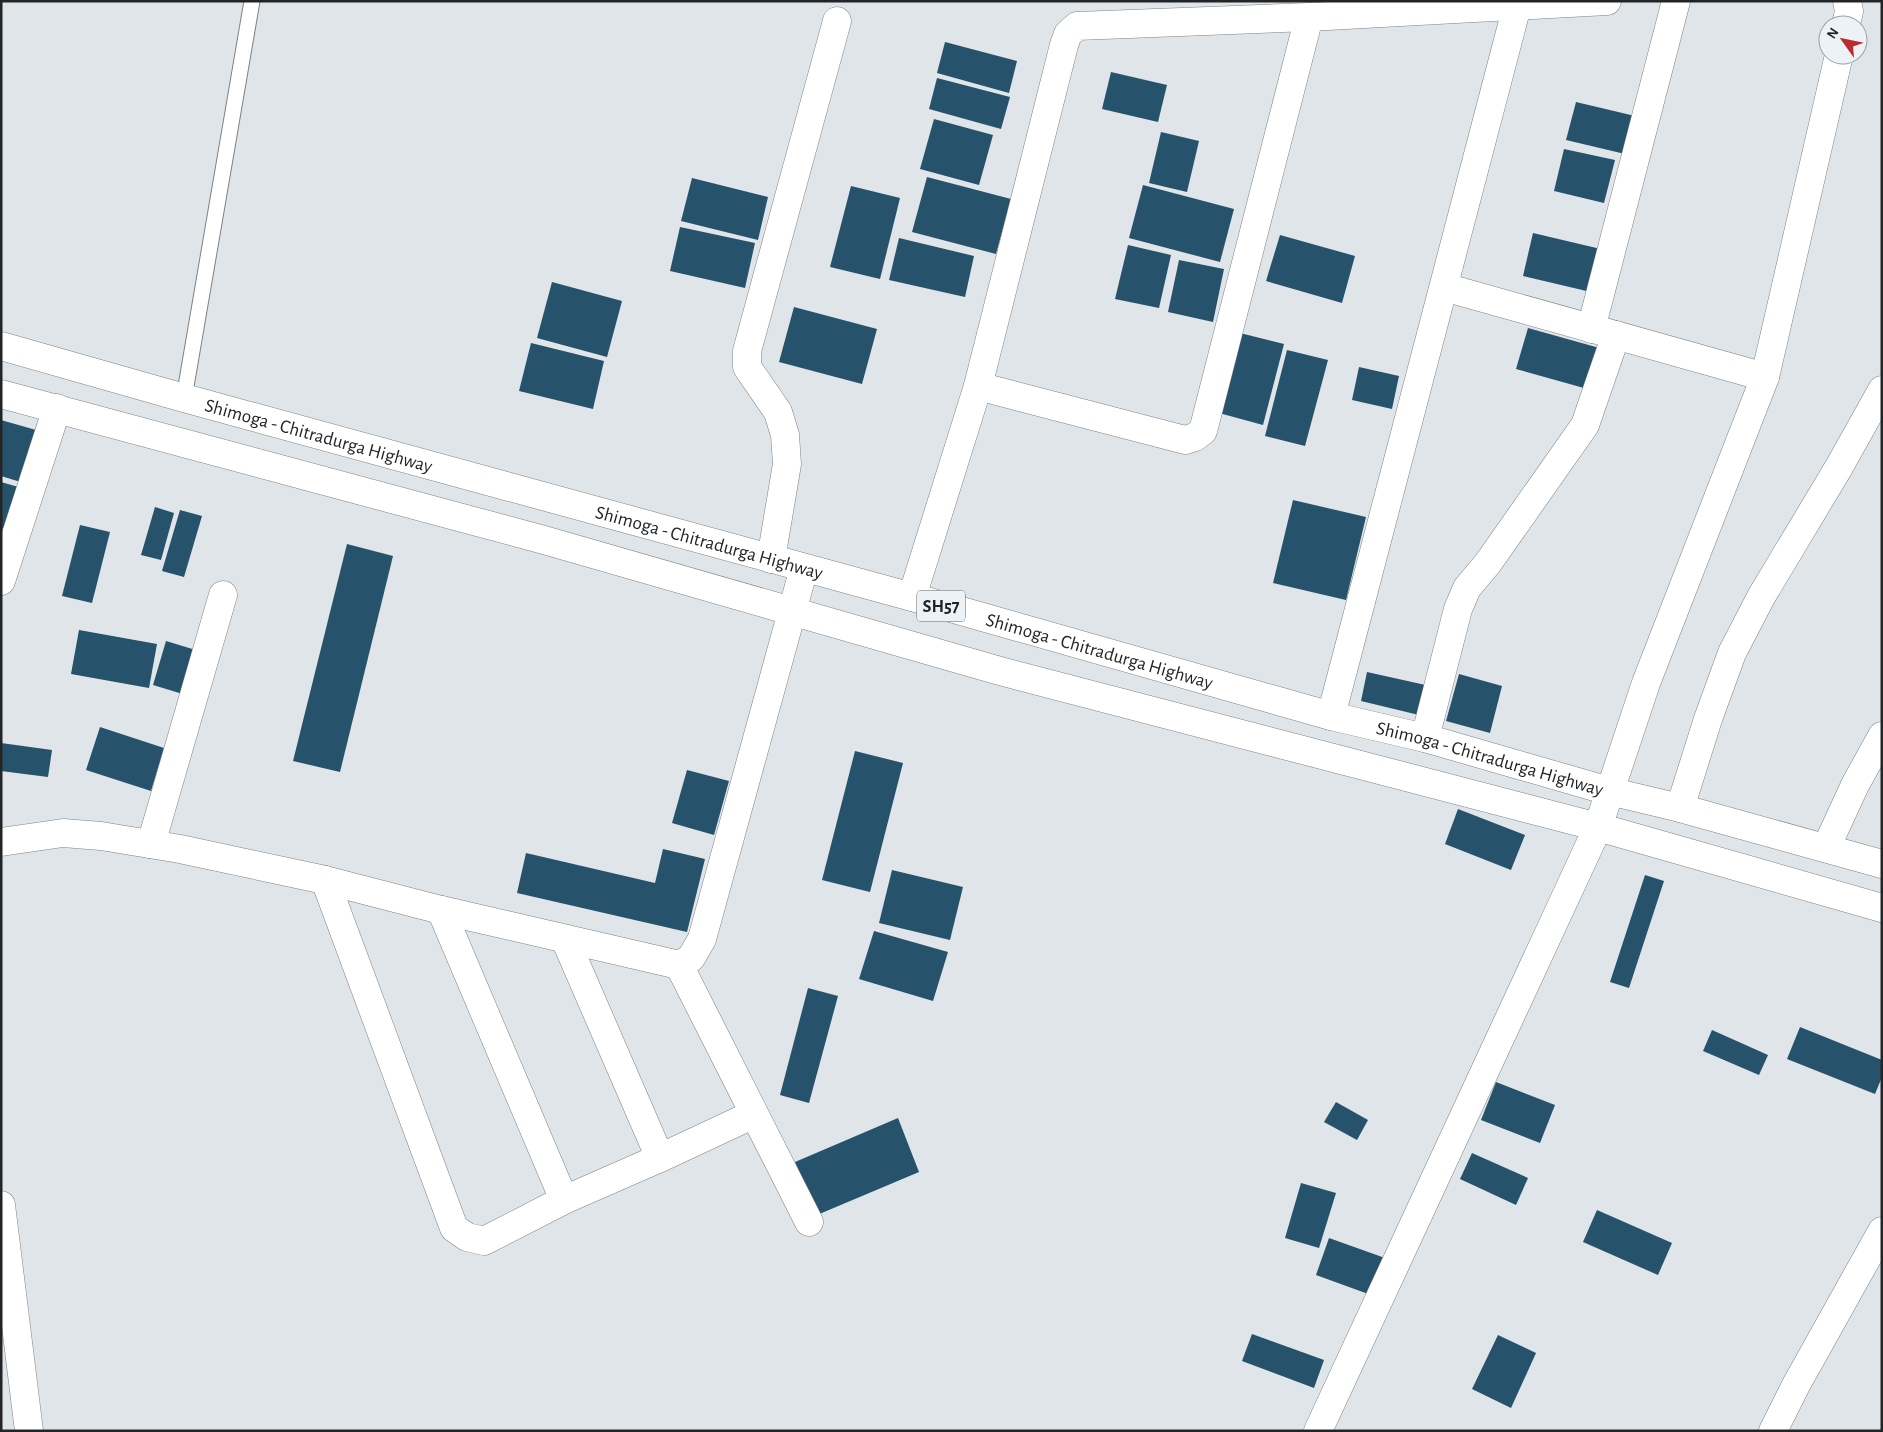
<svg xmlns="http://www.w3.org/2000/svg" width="1883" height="1432" viewBox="0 0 1883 1432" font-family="'Alegreya Sans',sans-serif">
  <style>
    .building { fill: #26526b }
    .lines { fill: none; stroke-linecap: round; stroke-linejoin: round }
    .lane-casing { stroke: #7d8286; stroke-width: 17 }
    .street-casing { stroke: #7d8286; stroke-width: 29 }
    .primary-casing { stroke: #7d8286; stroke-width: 29 }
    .lane { stroke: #fff; stroke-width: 15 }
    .street { stroke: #fff; stroke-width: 28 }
    .primary { stroke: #fff; stroke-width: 28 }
    .labels { text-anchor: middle; stroke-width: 5; stroke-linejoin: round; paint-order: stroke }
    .shield { fill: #ecf2f6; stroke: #5f6264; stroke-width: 1 }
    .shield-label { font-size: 18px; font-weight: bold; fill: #222426 }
    .street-label { font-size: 19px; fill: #222426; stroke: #ecf2f6 }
  </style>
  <rect width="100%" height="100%" fill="#dfe5e9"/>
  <g class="building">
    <polygon points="945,42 1017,61 1009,93 937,73"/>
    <polygon points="1111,72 1167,85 1158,122 1102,109"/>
    <polygon points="937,78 1010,97 1001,129 929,109"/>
    <polygon points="1576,102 1635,116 1625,154 1566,140"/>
    <polygon points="934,119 993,135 979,185 920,169"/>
    <polygon points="1161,132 1199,141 1187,192 1149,183"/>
    <polygon points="1564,149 1615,160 1604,203 1554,191"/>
    <polygon points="927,177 1011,199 996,254 912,232"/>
    <polygon points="692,178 768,197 758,240 681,221"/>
    <polygon points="1143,185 1234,209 1220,262 1129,238"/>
    <polygon points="851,186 900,198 880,279 830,267"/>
    <polygon points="680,227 755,243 745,288 670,271"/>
    <polygon points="1533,233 1605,250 1595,293 1523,276"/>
    <polygon points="1280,235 1355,256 1342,303 1266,281"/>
    <polygon points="899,238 974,256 965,297 889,280"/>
    <polygon points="1128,245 1171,255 1159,308 1115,299"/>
    <polygon points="1179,260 1224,269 1213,322 1168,312"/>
    <polygon points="552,282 622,301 607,357 537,338"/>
    <polygon points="794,307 877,329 862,384 779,362"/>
    <polygon points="1528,328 1603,349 1591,390 1516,369"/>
    <polygon points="1240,333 1284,344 1263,425 1219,413"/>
    <polygon points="531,343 604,361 593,409 519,391"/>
    <polygon points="1287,350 1328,360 1305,446 1265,436"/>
    <polygon points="1359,367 1399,376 1392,409 1352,400"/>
    <polygon points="1,420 43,432 27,484 1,476"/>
    <polygon points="1,482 29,490 17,532 1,528"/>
    <polygon points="1293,500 1366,517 1346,600 1273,583"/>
    <polygon points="155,507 174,513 161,560 141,555"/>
    <polygon points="180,510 202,516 184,577 162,571"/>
    <polygon points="80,525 110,532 92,603 62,596"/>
    <polygon points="347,544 393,556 340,772 293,761"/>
    <polygon points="79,630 157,644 149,688 71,674"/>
    <polygon points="166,641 199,651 186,695 153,685"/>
    <polygon points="1367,672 1430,686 1423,716 1361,701"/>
    <polygon points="1459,674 1502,686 1490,733 1446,721"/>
    <polygon points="100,727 164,748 151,791 86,770"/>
    <polygon points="1,743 52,750 48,777 1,771"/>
    <polygon points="855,751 903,763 870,892 822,880"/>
    <polygon points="687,770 729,781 714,835 672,823"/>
    <polygon points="1458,809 1525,835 1511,870 1445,844"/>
    <polygon points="663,849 705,859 687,932 517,893 526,853 655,883"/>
    <polygon points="892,870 963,887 950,940 879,923"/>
    <polygon points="1645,875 1664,881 1629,988 1610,982"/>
    <polygon points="874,931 948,952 933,1001 859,979"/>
    <polygon points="808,988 838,996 809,1103 780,1095"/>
    <polygon points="1800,1027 1882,1060 1882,1077 1875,1094 1787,1059"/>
    <polygon points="1712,1030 1768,1055 1759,1075 1703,1051"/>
    <polygon points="1496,1082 1555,1105 1540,1143 1481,1120"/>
    <polygon points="1336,1102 1368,1120 1357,1140 1324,1122"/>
    <polygon points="898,1118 919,1172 817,1215 795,1162"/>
    <polygon points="1472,1153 1528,1178 1516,1205 1460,1179"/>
    <polygon points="1301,1183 1336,1193 1319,1248 1285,1238"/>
    <polygon points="1597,1210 1672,1243 1658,1275 1583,1242"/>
    <polygon points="1329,1238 1385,1258 1371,1295 1316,1275"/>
    <polygon points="1252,1334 1324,1360 1314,1388 1242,1361"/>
    <polygon points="1498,1335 1536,1353 1511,1408 1472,1389"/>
  </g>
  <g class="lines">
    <defs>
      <polyline id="lane" points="184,398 252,1"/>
      <g id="street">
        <polyline points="1846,25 1849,11 1847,1"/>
        <polyline points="1444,287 1765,377"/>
        <polyline points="1591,329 1676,1"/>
        <polyline points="978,386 1185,440 1195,437 1203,431 1309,17"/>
        <polyline points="771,559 787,464 785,435 778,412 747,367 747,351 837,21"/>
        <polyline points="1,581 57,408"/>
        <polyline points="912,597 978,386 1064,45 1068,34 1077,26 1309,17 1607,1"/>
        <polyline points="1331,716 1517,6"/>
        <polyline points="1425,738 1458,609 1467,588 1488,563 1585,425 1616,335"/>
        <polyline points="1680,808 1708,719 1732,653 1761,597 1839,467 1882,390"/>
        <polyline points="1,842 63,833 101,836 180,849 325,880 441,910 679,965 691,958 702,939 804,568"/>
        <polyline points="151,844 223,595"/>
        <polyline points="1826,848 1855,785 1882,736"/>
        <polyline points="325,880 454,1228 467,1237 484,1241 564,1200 660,1158 754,1114"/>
        <polyline points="441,910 564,1200"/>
        <polyline points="565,939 660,1158"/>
        <polyline points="679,965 809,1222"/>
        <polyline points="1,1205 29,1431"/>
        <polyline points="1318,1431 1598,827 1646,683 1765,377 1839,55"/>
        <polyline points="1773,1431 1796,1385 1882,1231"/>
      </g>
      <g id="primary">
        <path id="s1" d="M1 346 184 398 912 597 1331 716 1425 738 1609 791 1680 808 1882 864"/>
        <polyline points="1,394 544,540 1000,671 1598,827 1882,908"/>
      </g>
    </defs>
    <use href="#lane" class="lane-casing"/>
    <use href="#street" class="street-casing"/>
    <use href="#primary" class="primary-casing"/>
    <use href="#lane" class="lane"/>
    <use href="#street" class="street"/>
    <use href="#primary" class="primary"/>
  </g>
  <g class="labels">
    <rect class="shield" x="917" y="590.5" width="48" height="31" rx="4"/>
    <g class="shield-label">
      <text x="941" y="612">SH57</text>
    </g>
    <g class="street-label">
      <text dy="7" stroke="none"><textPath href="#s1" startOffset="330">Shimoga - Chitradurga Highway</textPath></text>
      <text dy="7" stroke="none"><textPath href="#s1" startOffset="735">Shimoga - Chitradurga Highway</textPath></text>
      <text dy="7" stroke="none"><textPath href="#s1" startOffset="1140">Shimoga - Chitradurga Highway</textPath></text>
      <text dy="7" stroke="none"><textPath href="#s1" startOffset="1545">Shimoga - Chitradurga Highway</textPath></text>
    </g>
  </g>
  <rect width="1883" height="1432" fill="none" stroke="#222426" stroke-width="5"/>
  <g transform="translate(1843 40) rotate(303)"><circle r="24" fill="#ecf2f6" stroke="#9ba0a3"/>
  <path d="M0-4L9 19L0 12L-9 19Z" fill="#bb2c2c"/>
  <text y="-8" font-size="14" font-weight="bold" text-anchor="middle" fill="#222426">N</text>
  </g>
</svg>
